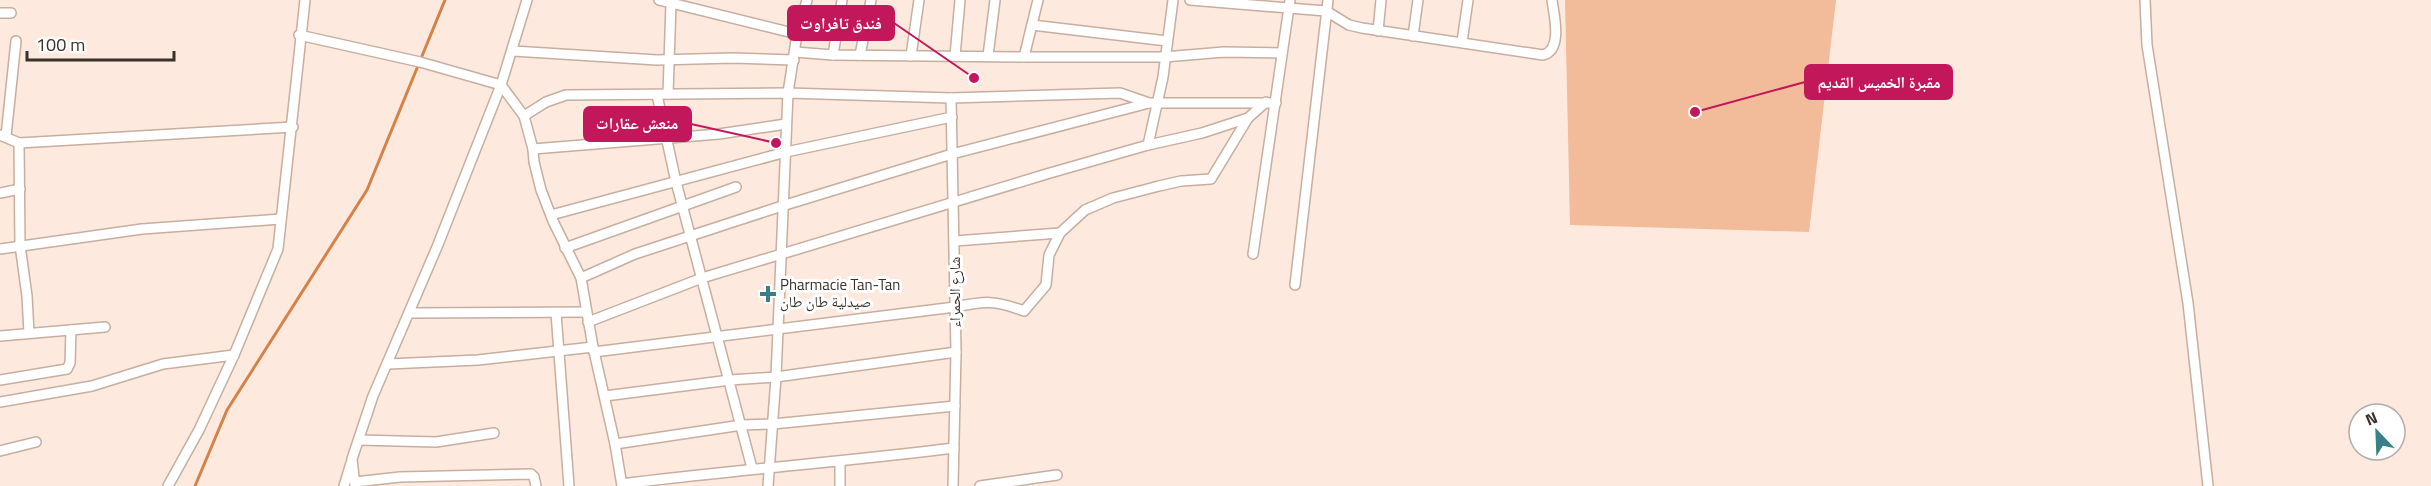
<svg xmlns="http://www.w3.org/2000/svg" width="2431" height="486" viewBox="0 0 2431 486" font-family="'Titillium Web','Noto Naskh Arabic',sans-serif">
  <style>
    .green { fill: #f2bc9a }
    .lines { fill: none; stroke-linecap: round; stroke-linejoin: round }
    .stream { stroke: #d58248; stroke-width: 3 }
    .minor-casing { stroke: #c6aea0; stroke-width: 12 }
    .minor { stroke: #fff; stroke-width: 9 }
    .poi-dot { fill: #388087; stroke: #fff; stroke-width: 2 }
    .labels { text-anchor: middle; stroke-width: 6; stroke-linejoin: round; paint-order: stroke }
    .poi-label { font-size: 15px; fill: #3a312b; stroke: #fff; text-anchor: start }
    .street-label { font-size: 15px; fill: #3a312b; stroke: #fff }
    .leader { fill: none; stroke: #c2185b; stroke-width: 2 }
    .callout-dot { fill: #c2185b; stroke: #fff; stroke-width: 2 }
    .callout { fill: #c2185b; stroke: #c2185b; stroke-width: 2 }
    .callout-label { font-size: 16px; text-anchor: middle; font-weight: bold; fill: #fff }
  </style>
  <rect width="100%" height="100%" fill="#fde9dd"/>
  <polygon class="green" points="1565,0 1836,0 1809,232 1570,225"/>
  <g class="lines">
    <polyline class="stream" points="195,486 227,410 367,190 445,0"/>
    <defs>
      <g id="minor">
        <polyline points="659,0 797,34"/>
        <path d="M1190 0 1326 11 1349 25 1362 28 1543 55C1563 50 1554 15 1552 0"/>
        <polyline points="2145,0 2147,45 2188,303 2208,486"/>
        <polyline points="0,13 11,13"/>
        <polyline points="1032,25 1167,41"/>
        <polyline points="1378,31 1381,0"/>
        <polyline points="299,35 420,62 501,85 524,116 533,149 534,162 541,190 553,221 581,278 593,347 615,444 622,486"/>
        <polyline points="1413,36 1418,0"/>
        <polyline points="1462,42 1468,0"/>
        <polyline points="513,51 657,60 733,58 794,60"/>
        <polyline points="795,52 833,55 1024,57 1164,57 1224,52 1281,53"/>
        <polyline points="833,55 842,0"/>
        <polyline points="860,55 871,0"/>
        <polyline points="911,56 919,0"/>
        <polyline points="955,56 960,0"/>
        <polyline points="988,56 995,0"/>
        <polyline points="1024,57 1038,0"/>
        <polyline points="668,94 671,3"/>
        <polyline points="657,95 676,182 752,468"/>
        <polyline points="951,98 956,352 953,486"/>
        <polyline points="524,116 546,102 566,95 788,93 951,98 1120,93 1149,103 1276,103"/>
        <polyline points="0,135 19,143 293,127"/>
        <polyline points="6,136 16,41"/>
        <polyline points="19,143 20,245 27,296 29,333"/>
        <polyline points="1148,145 1163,77 1173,0"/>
        <polyline points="533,149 719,134 786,124"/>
        <polyline points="0,193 20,189"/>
        <polyline points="551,215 786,152 952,117"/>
        <polyline points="955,241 1060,233"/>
        <polyline points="565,248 736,187"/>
        <polyline points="0,249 142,229 281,219"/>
        <polyline points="1253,254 1290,0"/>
        <polyline points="581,278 635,254 782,206 952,154 1149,103"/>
        <polyline points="1295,285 1328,0"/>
        <polyline points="409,313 586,312"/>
        <polyline points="556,313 569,486"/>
        <polyline points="588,322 702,278 1050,173 1148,145 1202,133 1248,118 1266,102"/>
        <polyline points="0,336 105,327"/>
        <path d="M594 352 955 307C986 301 994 300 1024 311L1046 285 1049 255 1060 233 1085 210 1113 198 1159 186 1181 181 1211 179 1248 118"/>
        <polyline points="388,364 478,360 593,347"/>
        <polyline points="0,380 67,369 70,363 71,330"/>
        <polyline points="605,396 730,380 776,377 956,352"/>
        <polyline points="0,402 92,386 163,364 234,355"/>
        <polyline points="359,440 436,442 494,433"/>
        <polyline points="615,444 742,425 773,424 955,406"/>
        <polyline points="0,451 36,442"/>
        <polyline points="355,482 400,477 531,474 534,477 536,486"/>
        <path d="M622 484C732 470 843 462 954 448"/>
        <polyline points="168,486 199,430 234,355 278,249 305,0"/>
        <polyline points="344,486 351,463"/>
        <polyline points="355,486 352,459 373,396 437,247 501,85 527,0"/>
        <polyline points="768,486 776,377 788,93 797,34 807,0"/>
        <polyline points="840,486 840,462"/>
        <polyline points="980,486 1057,475"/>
      </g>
    </defs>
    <use href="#minor" class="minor-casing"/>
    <use href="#minor" class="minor"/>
  </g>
  <path class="poi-dot" d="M765 285h6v6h6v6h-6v6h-6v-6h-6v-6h6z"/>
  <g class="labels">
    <g class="poi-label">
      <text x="780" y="290">Pharmacie Tan-Tan<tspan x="780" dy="17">صيدلية طان طان</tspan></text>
    </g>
    <g class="street-label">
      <text transform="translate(955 292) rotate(-90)" y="5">شارع الحمراء</text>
    </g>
  </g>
  <path class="leader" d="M974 78L894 23M1695 112L1805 82M776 143L691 124"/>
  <g class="callout-dot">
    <circle cx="974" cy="78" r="6"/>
    <circle cx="1695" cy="112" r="6"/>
    <circle cx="776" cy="143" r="6"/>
  </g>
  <g class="callout">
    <rect x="788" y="6" width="106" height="34" rx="6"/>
    <rect x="1805" y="65" width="147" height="34" rx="6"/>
    <rect x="584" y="107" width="107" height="34" rx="6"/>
  </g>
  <g class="callout-label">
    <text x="841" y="29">فندق تافراوت</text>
    <text x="1879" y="88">مقبرة الخميس القديم</text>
    <text x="637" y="129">منعش عقارات</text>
  </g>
  <g transform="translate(2377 432) rotate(337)"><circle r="28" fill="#ffffff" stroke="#b0adaa" stroke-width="1.5"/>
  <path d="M0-4.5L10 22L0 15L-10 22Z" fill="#388087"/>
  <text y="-9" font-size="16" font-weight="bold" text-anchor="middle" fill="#3a312b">N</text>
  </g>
  <path d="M27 51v9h147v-9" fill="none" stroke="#3a312b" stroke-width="3"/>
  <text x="36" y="51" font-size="18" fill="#3a312b" stroke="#ffffff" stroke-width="4.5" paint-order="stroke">100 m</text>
</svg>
